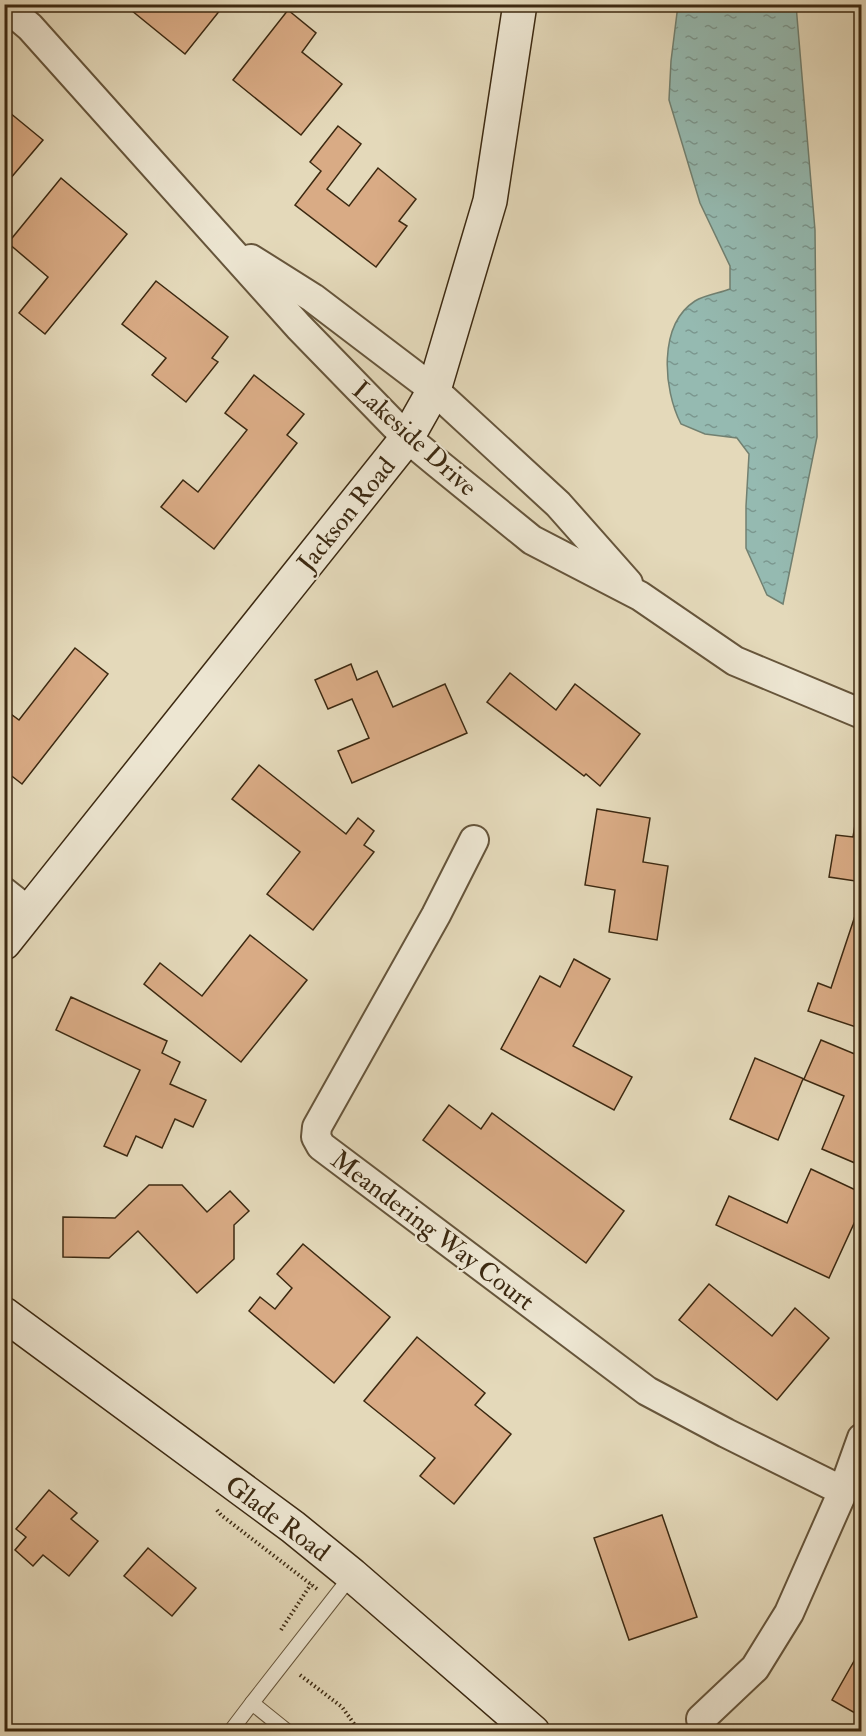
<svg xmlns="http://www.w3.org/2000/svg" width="866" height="1736" viewBox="0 0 866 1736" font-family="'IM FELL Double Pica',serif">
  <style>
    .water { fill: url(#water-ripples); stroke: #718071; stroke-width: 1.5 }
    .building { fill: #d9ab85; stroke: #3c2911; stroke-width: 1.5 }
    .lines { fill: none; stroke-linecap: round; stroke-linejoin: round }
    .service-casing { stroke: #66553b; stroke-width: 16 }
    .minor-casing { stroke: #66553b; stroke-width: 32 }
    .secondary-casing { stroke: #3c2911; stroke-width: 36 }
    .path { stroke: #3c2911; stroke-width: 4; stroke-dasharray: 1.5 3; stroke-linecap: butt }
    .service { stroke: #ede6d2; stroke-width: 14 }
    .minor { stroke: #ede6d2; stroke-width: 28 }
    .secondary { stroke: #ede6d2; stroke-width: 33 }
    .labels { text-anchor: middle; stroke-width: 4.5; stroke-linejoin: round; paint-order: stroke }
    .street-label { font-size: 26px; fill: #3c2911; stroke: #ede6d2 }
  </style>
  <defs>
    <pattern id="water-ripples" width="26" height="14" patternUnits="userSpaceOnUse" patternTransform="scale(1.5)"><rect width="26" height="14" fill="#95bab1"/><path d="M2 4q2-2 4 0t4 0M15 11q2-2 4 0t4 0" fill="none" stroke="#7b978f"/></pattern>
  </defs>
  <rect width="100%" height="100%" fill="#e4d9ba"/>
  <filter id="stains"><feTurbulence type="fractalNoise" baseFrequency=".00333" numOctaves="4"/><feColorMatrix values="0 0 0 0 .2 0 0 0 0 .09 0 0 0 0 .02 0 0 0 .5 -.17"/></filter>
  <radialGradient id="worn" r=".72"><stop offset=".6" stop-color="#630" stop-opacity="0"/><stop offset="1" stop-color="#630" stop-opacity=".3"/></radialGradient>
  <path class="water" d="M678 5H796L815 230 817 437 783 604 767 595 746 548V506L749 454 737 438 705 434 681 424C663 389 658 325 695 301 705 295 720 293 730 289V266L700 203 669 100 671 61Z"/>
  <g class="building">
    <polygon points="128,4 225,4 185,54 126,6"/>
    <polygon points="288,10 316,33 302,52 342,84 301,135 233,80"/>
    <polygon points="4,108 43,140 4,186"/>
    <polygon points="338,126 361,144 327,189 349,206 378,168 416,199 399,221 407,226 376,267 295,205 321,171 310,162"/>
    <polygon points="61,178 127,234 45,334 19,313 48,277 8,243"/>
    <polygon points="156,281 228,337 212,358 218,362 186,402 152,375 166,358 122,324"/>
    <polygon points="254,375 304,414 287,435 297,443 214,549 161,507 183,480 198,492 247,430 225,413"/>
    <polygon points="75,648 108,674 22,784 4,770 4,709 19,720"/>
    <polygon points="351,664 357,680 377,671 393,707 445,684 467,733 352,783 338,751 369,738 352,699 328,709 315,680"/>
    <polygon points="510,673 556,710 575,684 640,734 600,786 586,774 584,776 487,702"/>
    <polygon points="259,765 346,834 358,818 374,831 364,845 374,852 313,930 267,894 300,852 232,799"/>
    <polygon points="597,809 650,818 643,862 668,866 657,940 609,932 615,890 585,885"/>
    <polygon points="857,813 862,814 862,882 829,877 836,835 853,837"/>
    <polygon points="855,916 862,918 862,1029 808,1011 818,983 831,988"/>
    <polygon points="250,935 307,980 241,1062 144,984 160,963 202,996"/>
    <polygon points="574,959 610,979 573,1046 632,1077 614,1110 501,1049 540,976 560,987"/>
    <polygon points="71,997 167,1041 162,1053 180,1062 170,1084 206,1100 193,1127 175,1119 162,1148 136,1136 127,1156 104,1146 140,1070 56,1030"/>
    <polygon points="821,1040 862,1057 862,1166 822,1149 844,1096 803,1079 778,1140 730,1119 755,1058 804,1079"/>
    <polygon points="449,1105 481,1129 492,1113 624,1211 586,1263 423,1140"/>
    <polygon points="811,1169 862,1193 862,1206 829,1278 716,1225 729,1196 787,1223"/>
    <polygon points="149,1185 182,1185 207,1212 230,1191 249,1211 234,1225 234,1259 197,1293 138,1231 109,1258 63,1257 63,1217 115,1218"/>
    <polygon points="303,1244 390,1317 334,1383 249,1311 260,1297 275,1309 292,1288 277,1274"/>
    <polygon points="709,1284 772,1336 795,1308 829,1338 777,1400 679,1320"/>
    <polygon points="417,1337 485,1393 475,1405 511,1434 454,1504 420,1476 435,1458 364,1401"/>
    <polygon points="49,1490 77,1513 71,1519 98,1541 69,1576 43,1555 33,1566 15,1550 26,1537 16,1529"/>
    <polygon points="662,1515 697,1617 629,1640 594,1538"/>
    <polygon points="148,1548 196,1588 172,1616 124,1576"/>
    <polygon points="862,1647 862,1717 832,1700"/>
  </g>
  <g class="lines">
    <defs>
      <g id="service">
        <polyline points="230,1732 252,1703"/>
        <polyline points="288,1732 252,1703 352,1575"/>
      </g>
      <g id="minor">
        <polyline points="4,5 30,27 299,327 407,438 436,462 532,540 640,596 735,661 862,714"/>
        <polyline points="251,259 313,298 434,390 558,504 628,583"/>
        <polyline points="474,840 436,915 317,1127 316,1137 321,1146 647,1391 726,1433 843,1491"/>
        <polyline points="4,892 28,911"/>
        <polyline points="701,1719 755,1668 789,1613 843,1491 862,1438"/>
      </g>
      <g id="secondary">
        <polyline points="4,943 407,438 434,390 490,201 520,4"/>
        <polyline points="4,1314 293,1527 352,1575 533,1732"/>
      </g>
    </defs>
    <use href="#service" class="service-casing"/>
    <use href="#minor" class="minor-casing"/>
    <use href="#secondary" class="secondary-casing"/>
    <g class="path">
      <polyline points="217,1510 221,1515 317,1589"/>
      <polyline points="281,1630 311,1584"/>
      <polyline points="300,1675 342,1707 360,1732"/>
    </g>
    <use href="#service" class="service"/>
    <use href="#minor" class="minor"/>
    <use href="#secondary" class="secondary"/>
  </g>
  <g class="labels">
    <g class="street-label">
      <text transform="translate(415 438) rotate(42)" y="9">Lakeside Drive</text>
      <text transform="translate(346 514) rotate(-51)" y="9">Jackson Road</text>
      <text transform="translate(433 1230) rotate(37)" y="9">Meandering Way Court</text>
      <text transform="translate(278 1518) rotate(37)" y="9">Glade Road</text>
    </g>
  </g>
  <rect width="866" height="1736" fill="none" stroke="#e4d9ba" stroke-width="24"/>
  <rect x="6" y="6" width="854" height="1724" fill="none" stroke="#3c2911" stroke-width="3"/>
  <rect x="12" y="12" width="842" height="1712" fill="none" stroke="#3c2911" stroke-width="1.5"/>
  <rect width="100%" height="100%" filter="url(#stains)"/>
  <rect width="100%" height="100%" fill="url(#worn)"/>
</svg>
